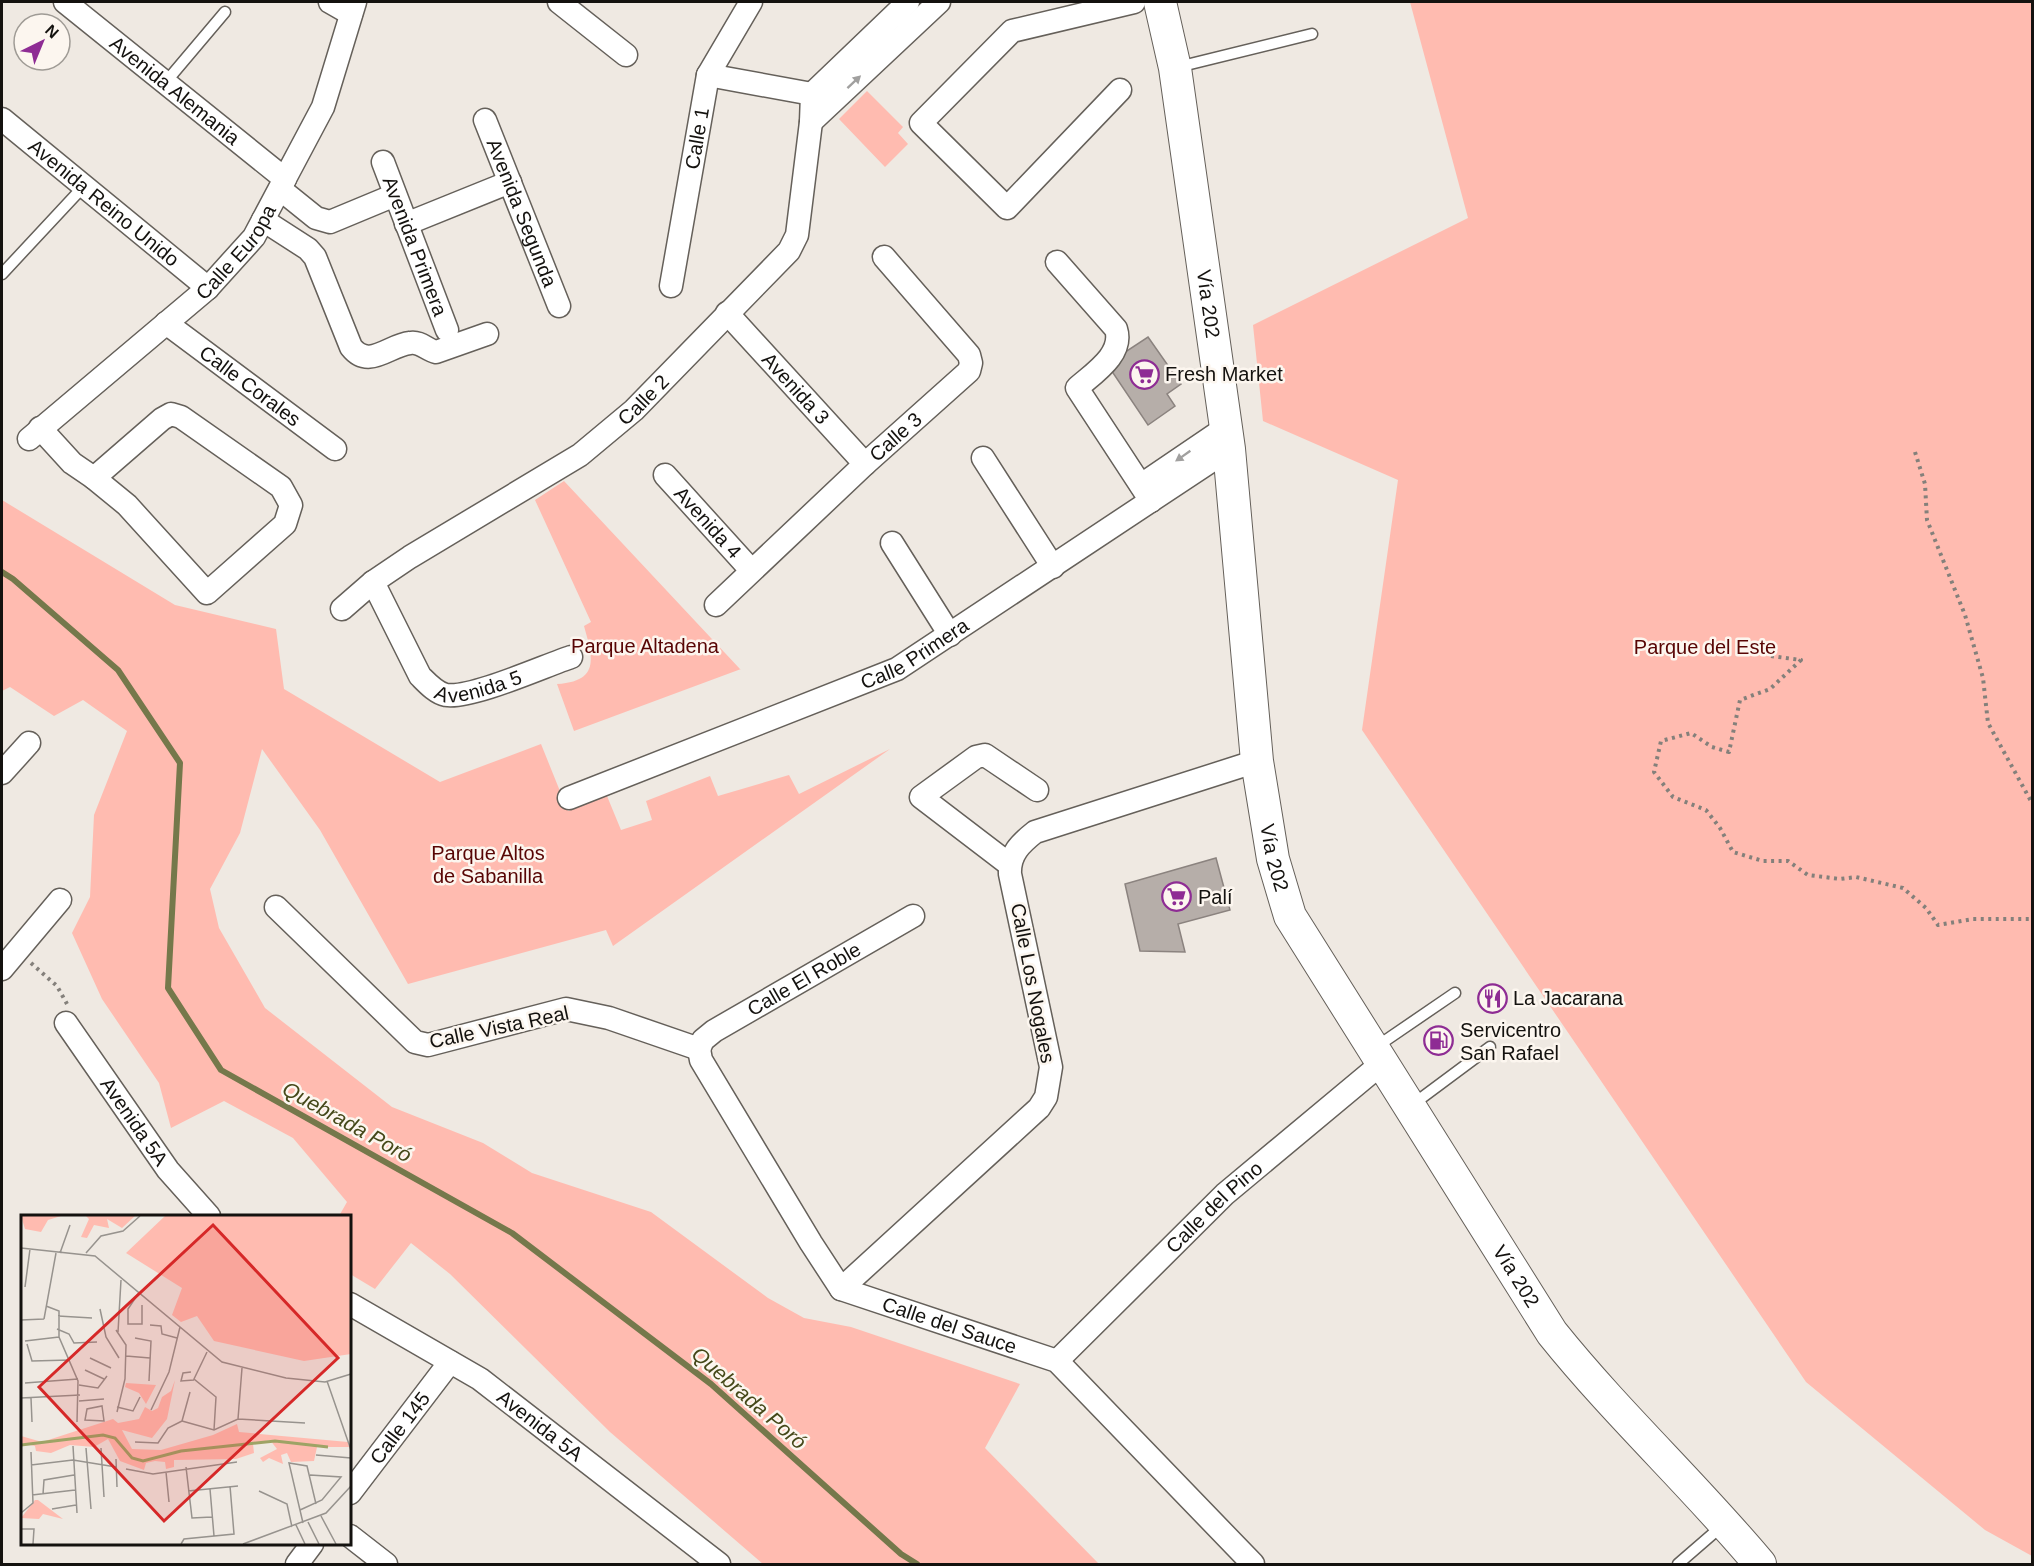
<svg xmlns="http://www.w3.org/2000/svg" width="2034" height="1566" viewBox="0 0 2034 1566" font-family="Arial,sans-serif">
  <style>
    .green { fill: #ffbbb0 }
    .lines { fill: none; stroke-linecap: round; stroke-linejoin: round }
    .stream { stroke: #75784b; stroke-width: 6 }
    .building { fill: #b6aea9; stroke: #8b837f; stroke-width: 1.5 }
    .lane-casing { stroke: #65605a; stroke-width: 13 }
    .street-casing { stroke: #65605a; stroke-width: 25 }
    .secondary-casing { stroke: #65605a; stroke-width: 34 }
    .path { stroke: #84807b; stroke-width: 4; stroke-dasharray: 3 4.5; stroke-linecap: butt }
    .lane { stroke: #fff; stroke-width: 10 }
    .street { stroke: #fff; stroke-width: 22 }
    .secondary { stroke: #fff; stroke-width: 32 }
    .oneway { fill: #a1a09f }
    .labels { text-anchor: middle; stroke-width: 5; stroke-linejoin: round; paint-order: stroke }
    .street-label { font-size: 20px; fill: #14120f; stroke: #fcf6ef }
    .poi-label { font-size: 20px; fill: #14120f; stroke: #fcf6ef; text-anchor: start }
    .park-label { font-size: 20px; fill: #580504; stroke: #fcf6ef }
    .water-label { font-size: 21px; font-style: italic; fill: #454819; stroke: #fcf6ef }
    .inset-river { fill: none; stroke: #9ea365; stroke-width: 3 }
    .inset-road { fill: none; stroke: #97938e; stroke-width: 1.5 }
    .view { fill: #d62828; fill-opacity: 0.15; stroke: #d62828; stroke-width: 3 }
    .inset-edge { fill: none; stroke: #14120f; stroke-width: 3 }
  </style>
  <rect width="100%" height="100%" fill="#efe9e2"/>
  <g class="green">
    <polygon points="1410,2 2032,2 2032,1556 1985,1530 1806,1382 1362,730 1398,480 1263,421 1253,325 1468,218"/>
    <polygon points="867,91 903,127 898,133 908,144 885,167 839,119"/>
    <path d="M564 481 740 669H741L574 731 557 684C600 681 593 658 584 626L591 622 535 500Z"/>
    <polygon points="2,500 175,605 276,629 284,689 440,782 541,744 568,811 607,796 621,830 652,820 646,801 710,776 718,796 789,775 799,794 890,749 613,946 606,930 408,984 320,830 262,749 240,833 210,889 219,928 265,1008 392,1107 483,1143 532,1173 651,1212 768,1298 804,1318 851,1327 1020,1384 985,1448 1099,1564 763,1564 610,1432 450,1274 411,1243 375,1289 350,1274 350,1216 339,1216 347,1202 293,1138 224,1101 171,1128 159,1083 102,999 72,933 90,897 94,815 127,731 83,700 54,716 10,687 2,691"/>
  </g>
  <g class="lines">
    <polyline class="stream" points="2,572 13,579 118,670 180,763 168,988 221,1070 512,1233 711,1384 901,1554 917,1564"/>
  </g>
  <g class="building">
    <polygon points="1148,337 1181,384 1167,394 1175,406 1148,425 1107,364"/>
    <polygon points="1216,858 1230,910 1178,924 1185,952 1140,951 1125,884"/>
  </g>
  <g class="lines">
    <defs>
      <g id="lane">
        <polyline points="1178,67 1312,34"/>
        <polyline points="165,83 225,12"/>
        <polyline points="2,274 84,186"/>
        <polyline points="1376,1047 1455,993"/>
        <polyline points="1412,1105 1490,1047"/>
        <polyline points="1678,1564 1723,1525"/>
      </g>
      <g id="street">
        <path id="s1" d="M65 2 285 179"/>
        <polyline points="330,2 351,14"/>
        <polyline points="559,2 626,55"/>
        <polyline points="708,75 812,94"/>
        <polyline points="1120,90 1007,208 921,123 1012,31 1134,2"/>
        <polyline points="812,94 908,2"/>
        <path id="s2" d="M2 119 208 288"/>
        <path id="s3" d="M485 120 559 306"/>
        <polyline points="811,122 939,2"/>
        <path id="s4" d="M383 162 447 330"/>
        <polyline points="280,189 316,218 330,222 395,195"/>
        <path d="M263 220 308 249 315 257 351 347C369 370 389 345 410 343 420 341 427 350 436 352L487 334"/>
        <polyline points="406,224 510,182"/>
        <path d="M1057 262 1116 329C1124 354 1094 373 1077 388L1151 501"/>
        <path id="s5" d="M671 286 708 75 751 2"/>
        <path id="s6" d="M727 313 865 464"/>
        <path id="s7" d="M166 323 335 449"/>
        <polygon points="171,414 181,417 281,487 291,505 285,524 207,593 127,505 94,478 162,419"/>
        <polyline points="40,428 72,463 94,478"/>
        <path id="s8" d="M29 439 208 288 254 237 323 107 355 2"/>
        <polyline points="983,458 1053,567"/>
        <path id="s9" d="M665 475 751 570"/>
        <polyline points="1141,485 1225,428"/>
        <polyline points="892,543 950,635"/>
        <path id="s10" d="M373 582 420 676C427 683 436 693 446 695 471 699 544 666 571 657"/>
        <path id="s11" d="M716 605 865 464 969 371 971 363 969 355 884 257"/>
        <path id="s12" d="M342 609 373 582 410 557 580 455 634 410 789 251 797 235 811 122 812 94"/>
        <polyline points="2,773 29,743"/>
        <path id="s13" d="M569 798 897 669 1229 449"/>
        <polyline points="1010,865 921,797 976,757 985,755 1037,790"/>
        <polyline points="276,907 415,1042 428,1045 566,1009 609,1018 699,1049"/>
        <polyline points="2,969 60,900"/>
        <path id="s14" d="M66 1023 168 1170 209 1216"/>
        <path id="s15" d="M699 1049 701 1060 811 1243 841 1289 1057 1361 1253 1564"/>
        <path id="s16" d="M699 1049 703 1040 714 1031 913 916"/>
        <path d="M841 1289 1039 1108 1046 1097 1051 1067 1010 874C1009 854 1021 843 1035 832L1257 761"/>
        <path id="s17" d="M350 1304 480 1379 719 1564"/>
        <path id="s18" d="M1057 1361 1225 1194 1381 1064"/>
        <path id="s19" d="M350 1493 450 1362"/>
        <polyline points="350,1536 386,1564"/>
        <polyline points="297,1564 312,1544"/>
      </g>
      <g id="secondary">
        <path id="s20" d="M1160 2 1175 68 1229 449 1257 761 1273 859 1290 916 1552 1333C1617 1414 1694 1485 1760 1564"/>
      </g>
    </defs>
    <use href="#lane" class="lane-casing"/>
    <use href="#street" class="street-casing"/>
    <use href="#secondary" class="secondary-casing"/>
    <g class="path">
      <polyline points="1915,452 1925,484 1927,520 1965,615 1983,678 1988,723 2032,803"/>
      <polyline points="1771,656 1801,660 1770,689 1740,700 1729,752 1712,747 1691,733 1661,741 1654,772 1673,797 1706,810 1720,828 1733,852 1763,861 1788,861 1808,875 1840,879 1856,877 1903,888 1926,908 1938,925 1973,919 2032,919"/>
      <polyline points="31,963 57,986 67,1004"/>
    </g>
    <use href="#lane" class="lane"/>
    <use href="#street" class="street"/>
    <use href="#secondary" class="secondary"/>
  </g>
  <defs><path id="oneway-solid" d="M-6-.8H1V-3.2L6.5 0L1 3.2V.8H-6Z" transform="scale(1.5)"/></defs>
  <g class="oneway">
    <use href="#oneway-solid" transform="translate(854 82) rotate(-43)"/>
    <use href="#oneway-solid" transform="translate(1183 456) rotate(145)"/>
  </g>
  <defs>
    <symbol id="supermarket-ring" viewBox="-11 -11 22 22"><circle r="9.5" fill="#fcf6ef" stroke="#8e2c94" stroke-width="1.5"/><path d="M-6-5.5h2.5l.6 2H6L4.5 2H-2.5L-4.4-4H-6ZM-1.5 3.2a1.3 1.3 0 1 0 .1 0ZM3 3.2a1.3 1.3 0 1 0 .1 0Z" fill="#8e2c94"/></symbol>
    <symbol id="restaurant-ring" viewBox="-11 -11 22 22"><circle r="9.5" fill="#fcf6ef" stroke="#8e2c94" stroke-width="1.5"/><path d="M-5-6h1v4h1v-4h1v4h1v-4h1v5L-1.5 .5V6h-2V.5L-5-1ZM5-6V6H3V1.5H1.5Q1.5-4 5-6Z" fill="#8e2c94"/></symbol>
    <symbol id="fuel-ring" viewBox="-11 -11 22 22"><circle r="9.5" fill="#fcf6ef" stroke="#8e2c94" stroke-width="1.5"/><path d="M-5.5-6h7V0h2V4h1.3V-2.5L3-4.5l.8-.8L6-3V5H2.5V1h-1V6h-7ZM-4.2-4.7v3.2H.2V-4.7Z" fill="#8e2c94"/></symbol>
  </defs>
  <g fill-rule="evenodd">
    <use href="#supermarket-ring" x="1128" y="358" width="33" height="33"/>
    <use href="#supermarket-ring" x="1160" y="880" width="33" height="33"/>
    <use href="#restaurant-ring" x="1476" y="982" width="33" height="33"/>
    <use href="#fuel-ring" x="1422" y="1024" width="33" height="33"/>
  </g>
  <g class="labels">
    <g class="street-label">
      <text dy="7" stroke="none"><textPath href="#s1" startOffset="141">Avenida Alemania</textPath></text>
      <text dy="7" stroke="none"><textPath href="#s5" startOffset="150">Calle 1</textPath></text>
      <text dy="7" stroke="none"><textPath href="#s2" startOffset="132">Avenida Reino Unido</textPath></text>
      <text dy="7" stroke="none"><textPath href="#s3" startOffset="100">Avenida Segunda</textPath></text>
      <text dy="7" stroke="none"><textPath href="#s4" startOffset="90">Avenida Primera</textPath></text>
      <text dy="7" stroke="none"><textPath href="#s8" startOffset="280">Calle Europa</textPath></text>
      <text dy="7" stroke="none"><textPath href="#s20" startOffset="306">Vía 202</textPath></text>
      <text dy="7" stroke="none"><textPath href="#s7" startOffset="105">Calle Corales</textPath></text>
      <text dy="7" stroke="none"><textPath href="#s6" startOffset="102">Avenida 3</textPath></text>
      <text dy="7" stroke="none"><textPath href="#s12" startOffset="368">Calle 2</textPath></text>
      <text dy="7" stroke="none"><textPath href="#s11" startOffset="246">Calle 3</textPath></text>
      <text dy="7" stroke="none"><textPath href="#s9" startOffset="64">Avenida 4</textPath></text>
      <text dy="7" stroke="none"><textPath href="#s13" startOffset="375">Calle Primera</textPath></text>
      <text dy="7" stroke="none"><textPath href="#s10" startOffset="171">Avenida 5</textPath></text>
      <text dy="7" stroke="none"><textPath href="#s20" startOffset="864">Vía 202</textPath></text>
      <text dy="7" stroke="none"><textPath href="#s16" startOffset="128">Calle El Roble</textPath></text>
      <text transform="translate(1033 983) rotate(79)" y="7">Calle Los Nogales</text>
      <text transform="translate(499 1027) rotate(-12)" y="7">Calle Vista Real</text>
      <text dy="7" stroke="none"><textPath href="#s14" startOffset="120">Avenida 5A</textPath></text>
      <text dy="7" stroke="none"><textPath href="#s18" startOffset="220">Calle del Pino</textPath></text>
      <text dy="7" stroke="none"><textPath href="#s20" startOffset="1350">Vía 202</textPath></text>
      <text dy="7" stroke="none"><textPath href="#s15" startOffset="394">Calle del Sauce</textPath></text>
      <text dy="7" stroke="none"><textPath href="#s19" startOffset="82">Calle 145</textPath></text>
      <text dy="7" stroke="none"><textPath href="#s17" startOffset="226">Avenida 5A</textPath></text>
    </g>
    <g class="poi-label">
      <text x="1165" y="381">Fresh Market</text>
      <text x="1198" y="904">Palí</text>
      <text x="1513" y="1005">La Jacarana</text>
      <text x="1460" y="1037">Servicentro<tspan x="1460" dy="23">San Rafael</tspan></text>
    </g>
    <g class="park-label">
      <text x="645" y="653">Parque Altadena</text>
      <text x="1705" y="654">Parque del Este</text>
      <text x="488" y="860">Parque Altos<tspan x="488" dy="23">de Sabanilla</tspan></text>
    </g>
    <g class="water-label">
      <text transform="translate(347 1122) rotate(29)" y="7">Quebrada Poró</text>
      <text transform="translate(749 1398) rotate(41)" y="7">Quebrada Poró</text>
    </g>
  </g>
  <g transform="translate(21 1215)">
    <rect width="330" height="330" fill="#efe9e2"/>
    <path d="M0 1H40L27 5 20 17 4 14ZM65 1H114L101 13 86 4 88 13 73 10 66 23 60 22 68 4ZM144 1H330V139L283 146 193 126 176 101 160 107 151 100 161 73 105 38ZM154 165 146 204 131 223 101 215 111 234 140 235 192 220 216 209 218 217 327 227 328 232H296L293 246 270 247 266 238 260 240 262 249 248 243 242 247 239 243 256 234 249 225 232 229 233 238 215 244 153 245V252L145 254 144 247 134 246 125 248 123 255 99 246 87 224 73 232 49 230 30 238 15 236 14 231 0 228V221L21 227 92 204 97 208 118 204 124 192 131 196 137 193 141 182 150 176ZM105 168 135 170 125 189 118 178 104 172ZM14 285H17L42 304 22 299 18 304 0 303Z" fill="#ffbbb0"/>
    <path class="inset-river" d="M0 230 82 220 94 223 111 243 122 246 160 236 254 226 307 232"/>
    <path class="inset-road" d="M0 33 74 41 201 147 265 163 304 167 330 159M39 38 49 10M65 38 80 21 102 16 119 1M4 72 9 34M117 79 107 94V109H121V90M25 91 38 96V122L57 166 56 207M79 94 85 122 98 143M37 101 71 103M23 104 35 38M0 105 23 104M129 110 140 111 141 119 156 123M36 114 48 119 53 128 76 127M95 115 105 130 104 164 96 197M97 117 100 65M114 123 130 126 128 166M4 126 38 122M6 129 11 146 49 145M186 137 173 164 195 182 193 215M105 141 129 143M69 143 90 153M64 155 83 164M170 157 162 158 160 166 173 165M306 166 330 235M4 168 57 164M58 170 77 173 86 161M0 183 59 180M10 183 11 207M58 186 83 184M81 191 83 206 64 205 66 194ZM96 192 112 196 119 182M130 195 148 157 159 112M217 204 221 153M161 206 193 215 217 204 284 208M161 206 169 177M114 227 137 228 147 213 161 206M52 231 56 298M65 233 70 294M80 233 83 282M295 240 330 243M95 244 96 272M10 250 52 245 95 252M165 252 171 303 191 302M105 254 132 259 216 247M145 257 148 287M189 274 193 321M167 276 217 271M238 276 266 289 271 312M22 279 23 265 53 260M11 280 54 275M31 294 55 290M279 295 301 285 320 262 289 260M0 298 12 288 10 237M300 301 315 329M287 307 298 329M282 308 268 248 286 251 295 289M275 310 284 329M0 314H13L12 329M160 329 163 324 213 319 209 271M222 329 305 298 330 271"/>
    <path class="view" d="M192 10 317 143 143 306 18 172Z"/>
    <rect width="330" height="330" class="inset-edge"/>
  </g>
  <rect width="2034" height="1566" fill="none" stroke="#14120f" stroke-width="6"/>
  <g transform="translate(42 42) rotate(43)"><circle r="28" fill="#fcf6ef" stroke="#9f9b95" stroke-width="1.5"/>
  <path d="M0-4.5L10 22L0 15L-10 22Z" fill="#8e2c94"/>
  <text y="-9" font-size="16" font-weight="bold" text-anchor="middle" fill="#14120f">N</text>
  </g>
</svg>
